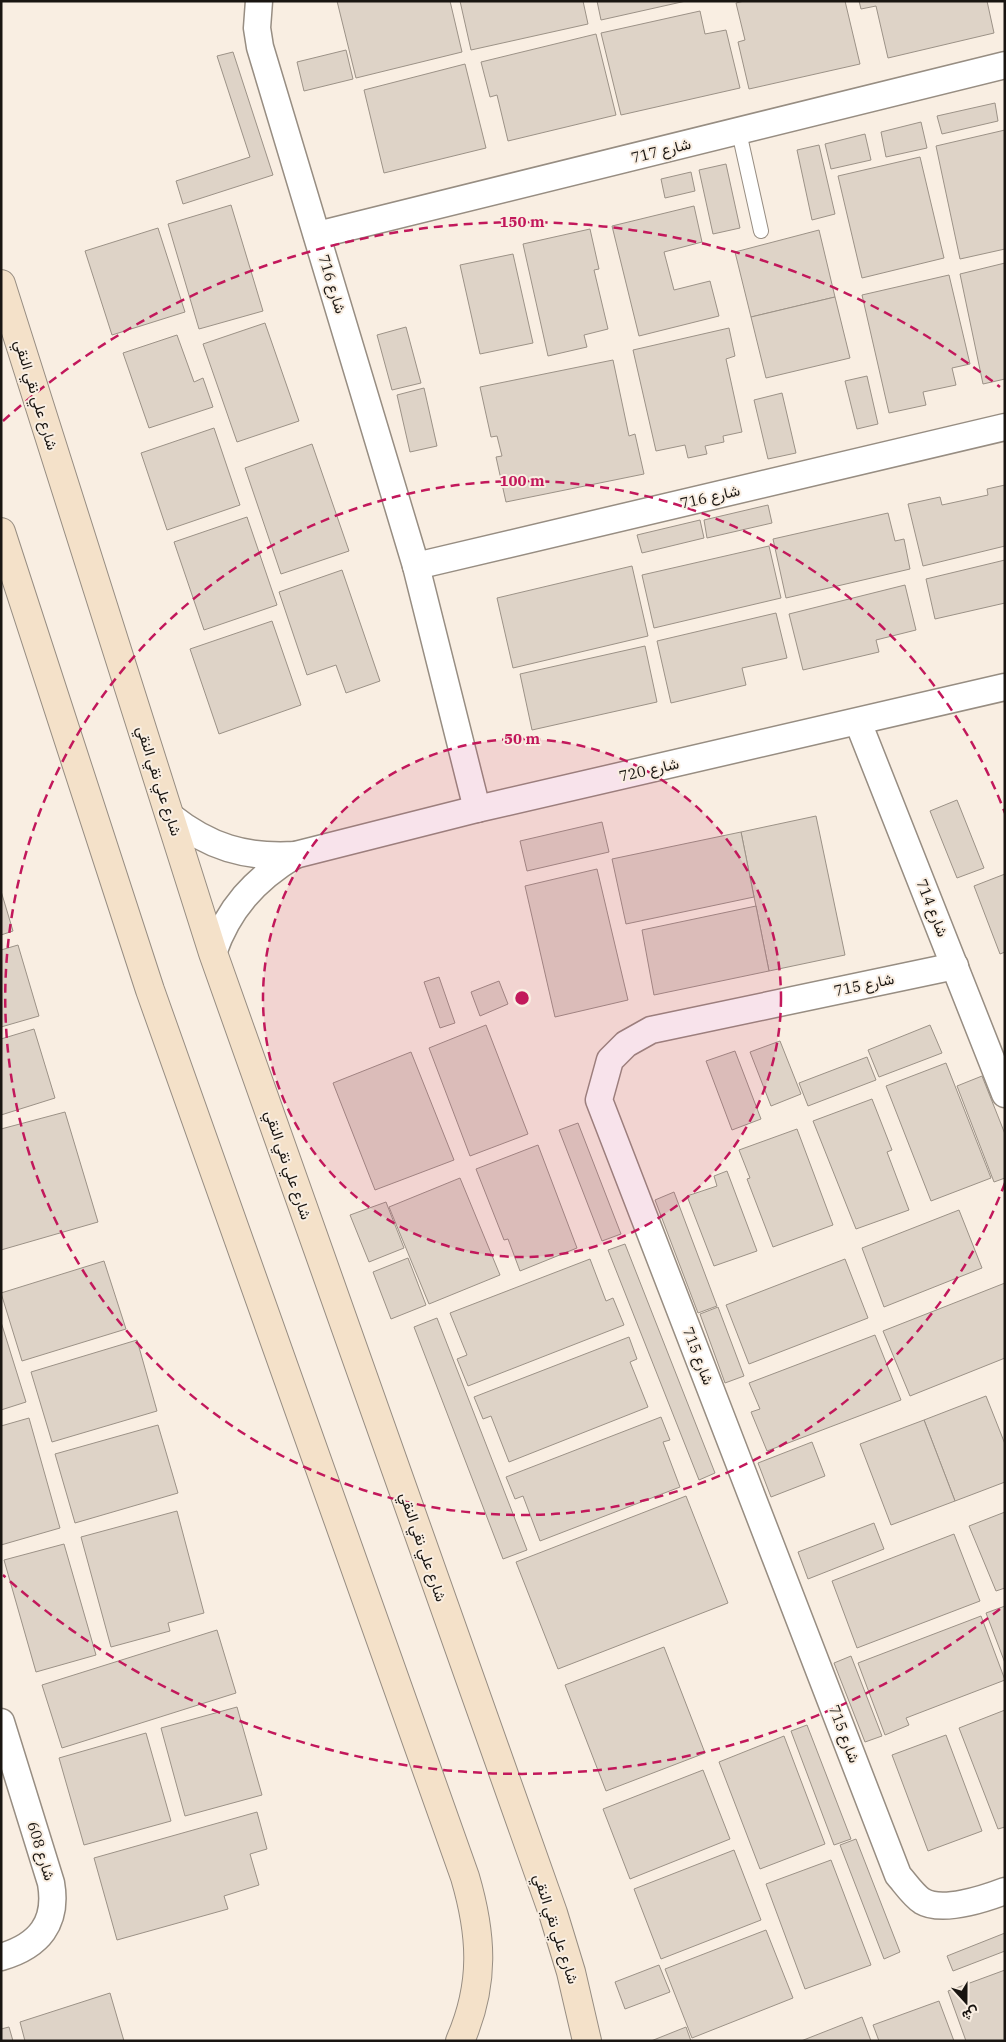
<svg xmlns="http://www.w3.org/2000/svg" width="1006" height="2042" viewBox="0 0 1006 2042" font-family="'IBM Plex Serif',Vazirmatn,serif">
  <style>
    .building { fill: #ded3c7; stroke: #9c9287 }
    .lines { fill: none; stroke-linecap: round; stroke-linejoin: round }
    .lane-casing { stroke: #978d82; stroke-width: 16 }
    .street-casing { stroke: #978d82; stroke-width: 29 }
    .secondary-casing { stroke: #978d82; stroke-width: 30 }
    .lane { stroke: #fff; stroke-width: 14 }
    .street { stroke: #fff; stroke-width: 26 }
    .secondary { stroke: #f4e1c9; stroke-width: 28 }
    .ring { fill: none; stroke: #c2185b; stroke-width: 2.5; stroke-dasharray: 9 6 }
    .labels { text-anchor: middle; stroke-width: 4; stroke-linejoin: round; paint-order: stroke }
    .street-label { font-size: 15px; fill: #191511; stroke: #f9eee2 }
    .centre { fill: #c2185b; stroke: #f9eee2; stroke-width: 2.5 }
    .ring-label { font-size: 15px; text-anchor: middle; font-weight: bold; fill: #c2185b; stroke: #f9eee2; stroke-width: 4; stroke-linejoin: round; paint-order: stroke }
  </style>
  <rect width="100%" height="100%" fill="#f9eee2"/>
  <g class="building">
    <polygon points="337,1 450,1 462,52 356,78"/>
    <polygon points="460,1 583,1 588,24 471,50"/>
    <polygon points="597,1 686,1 601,20"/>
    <polygon points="744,1 845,1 860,64 749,89 738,42 745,40 736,3"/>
    <polygon points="859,1 987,1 994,33 888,58 876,6 861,9"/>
    <polygon points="700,11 705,34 726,30 740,88 621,115 601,33"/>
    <polygon points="596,34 616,115 508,141 497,95 490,97 481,62"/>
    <polygon points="346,50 353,79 304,91 297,62"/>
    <polygon points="233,52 273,175 183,204 176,181 250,157 217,56"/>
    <polygon points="465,64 486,148 384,173 364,90"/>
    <polygon points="995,103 998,121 942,134 937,116"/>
    <polygon points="921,122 927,148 886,157 881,132"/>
    <polygon points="1005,130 1005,249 960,259 936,146"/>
    <polygon points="865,134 871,160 831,169 825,144"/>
    <polygon points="819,145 835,214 812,220 797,150"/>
    <polygon points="920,157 944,258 862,278 838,176"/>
    <polygon points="726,164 740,228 713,234 699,170"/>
    <polygon points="691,172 695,191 665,198 661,179"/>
    <polygon points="231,205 263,311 199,329 168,224"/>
    <polygon points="694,206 702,242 664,252 674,290 710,281 719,316 639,336 612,226"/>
    <polygon points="158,228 185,312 112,335 85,251"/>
    <polygon points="590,229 599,269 594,270 608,329 584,335 587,347 548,356 523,244"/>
    <polygon points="819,230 835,297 751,317 735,252"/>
    <polygon points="513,254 533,343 480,354 460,265"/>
    <polygon points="1005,263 1005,379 983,384 960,274"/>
    <polygon points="949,275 970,364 952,368 956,385 923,392 926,405 889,413 862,295"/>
    <polygon points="835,297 850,358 766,378 751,317"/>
    <polygon points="265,323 299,421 237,442 203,344"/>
    <polygon points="406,327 421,383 392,390 377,335"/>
    <polygon points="729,328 735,356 726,359 742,432 723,436 724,442 705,446 707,454 688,458 685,445 656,451 633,350"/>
    <polygon points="177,335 194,382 203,378 213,407 149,428 123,353"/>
    <polygon points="613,360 629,436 635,434 644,474 506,502 496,457 502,456 497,436 491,437 480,387"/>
    <polygon points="867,376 878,424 857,429 845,381"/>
    <polygon points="424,388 437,446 410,452 397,395"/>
    <polygon points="782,393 796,453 768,459 754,400"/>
    <polygon points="214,428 240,505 167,530 141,453"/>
    <polygon points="312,444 349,551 281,574 245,468"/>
    <polygon points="1005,485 1005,546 923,566 908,504 940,497 942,505 988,495 987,489"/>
    <polygon points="768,505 772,523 707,538 704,520"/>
    <polygon points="888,513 895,541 904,539 910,569 786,598 773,539"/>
    <polygon points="247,517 277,605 204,630 174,542"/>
    <polygon points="700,520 704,538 642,553 637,535"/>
    <polygon points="769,546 781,598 654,628 642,575"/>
    <polygon points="1005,560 1005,603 935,619 926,579"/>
    <polygon points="632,566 648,636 513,668 497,598"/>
    <polygon points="342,570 380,681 346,693 336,665 307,675 279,592"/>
    <polygon points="905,585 916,630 876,640 879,652 803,670 789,614"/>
    <polygon points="776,613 787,658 742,668 746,685 671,703 657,641"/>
    <polygon points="272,621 301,705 219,734 190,649"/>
    <polygon points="645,646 657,702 532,730 520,674"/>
    <polygon points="957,800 984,868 957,878 930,811"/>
    <polygon points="816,816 845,955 769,971 741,832"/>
    <polygon points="602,822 609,852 527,871 520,841"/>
    <polygon points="741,832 754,897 626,924 612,859"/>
    <polygon points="597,869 628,1000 555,1017 525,886"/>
    <polygon points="1005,874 1005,952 1000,954 974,886"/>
    <polygon points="1,891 13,931 1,935"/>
    <polygon points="756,906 769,971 654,995 642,930"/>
    <polygon points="18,945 39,1016 1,1027 1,950"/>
    <polygon points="439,977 455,1023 440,1028 424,982"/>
    <polygon points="499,981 508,1004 480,1016 471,992"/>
    <polygon points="486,1025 528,1134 470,1156 429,1048"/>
    <polygon points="930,1025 942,1053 879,1077 868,1050"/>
    <polygon points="34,1029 55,1098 1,1115 1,1039"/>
    <polygon points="780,1041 801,1094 771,1106 750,1052"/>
    <polygon points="735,1051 761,1119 732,1130 706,1061"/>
    <polygon points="411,1052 454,1160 375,1190 333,1083"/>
    <polygon points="867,1057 876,1080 808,1106 799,1083"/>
    <polygon points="946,1063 991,1178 931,1201 886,1086"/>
    <polygon points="982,1076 1005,1134 1005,1178 994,1182 957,1086"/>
    <polygon points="872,1099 892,1150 887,1152 909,1210 856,1229 813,1121"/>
    <polygon points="65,1112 98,1222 1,1250 1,1129"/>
    <polygon points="578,1123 621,1234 602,1241 559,1130"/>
    <polygon points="797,1129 833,1225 773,1247 747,1179 750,1178 739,1150"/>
    <polygon points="538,1145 577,1248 520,1271 508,1239 504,1240 476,1169"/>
    <polygon points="727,1171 757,1251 714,1266 687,1196 717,1186 714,1176"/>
    <polygon points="460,1178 500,1275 429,1304 389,1207"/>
    <polygon points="674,1192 717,1306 698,1313 655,1200"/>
    <polygon points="386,1202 404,1248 369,1262 350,1215"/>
    <polygon points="959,1210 982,1268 884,1307 862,1248"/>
    <polygon points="625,1244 715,1473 699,1480 608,1250"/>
    <polygon points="408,1258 426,1305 391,1319 373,1272"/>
    <polygon points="590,1259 606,1301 613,1298 624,1325 468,1386 457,1359 467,1355 450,1313"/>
    <polygon points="845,1259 868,1318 749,1364 726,1305"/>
    <polygon points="104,1261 126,1329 22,1361 1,1293"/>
    <polygon points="1005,1283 1005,1358 910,1396 883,1331"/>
    <polygon points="718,1307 744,1376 725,1383 700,1314"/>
    <polygon points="437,1318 527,1550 503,1559 414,1327"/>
    <polygon points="1,1322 26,1402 1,1410"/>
    <polygon points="875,1335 901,1400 767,1451 751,1412 760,1409 749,1383"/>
    <polygon points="629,1337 637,1359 630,1362 648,1407 509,1462 491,1416 483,1419 474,1397"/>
    <polygon points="137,1340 157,1411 52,1442 31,1372"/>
    <polygon points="986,1396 1005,1444 1005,1482 955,1501 924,1420"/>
    <polygon points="661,1417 670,1440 663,1442 680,1487 540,1541 523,1496 515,1499 506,1477"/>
    <polygon points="29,1418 60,1528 1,1545 1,1426"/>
    <polygon points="924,1420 955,1501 891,1525 860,1444"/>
    <polygon points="158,1425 178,1493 75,1523 55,1454"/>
    <polygon points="812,1442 825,1476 771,1497 758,1463"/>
    <polygon points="686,1496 728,1603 558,1669 516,1562"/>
    <polygon points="177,1511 204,1613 168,1623 170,1631 111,1647 81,1537"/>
    <polygon points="1005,1512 1005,1588 996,1591 969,1526"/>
    <polygon points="874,1523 884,1549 808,1579 798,1552"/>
    <polygon points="954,1534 980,1601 857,1648 832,1581"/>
    <polygon points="64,1544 96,1655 36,1672 4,1560"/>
    <polygon points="1005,1606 1005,1663 986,1613"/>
    <polygon points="981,1616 1005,1680 906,1718 909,1725 885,1735 858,1663"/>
    <polygon points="217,1630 236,1693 62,1748 42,1685"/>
    <polygon points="664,1647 705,1753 606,1791 565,1685"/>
    <polygon points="851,1656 882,1736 865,1742 834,1663"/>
    <polygon points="237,1707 262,1795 185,1816 161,1728"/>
    <polygon points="1005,1710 1005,1827 998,1829 959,1728"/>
    <polygon points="807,1725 851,1839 834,1845 791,1731"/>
    <polygon points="146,1733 171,1821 84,1845 59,1758"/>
    <polygon points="946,1735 982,1831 928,1851 892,1755"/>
    <polygon points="784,1736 825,1844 760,1869 719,1762"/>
    <polygon points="703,1770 730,1839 630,1879 603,1809"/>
    <polygon points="257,1812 267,1849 250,1854 259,1885 224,1896 228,1909 117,1940 94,1858"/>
    <polygon points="856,1839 900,1952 884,1959 840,1845"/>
    <polygon points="734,1850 761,1920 661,1959 634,1889"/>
    <polygon points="831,1860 871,1965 805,1989 766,1884"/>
    <polygon points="766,1930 793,1998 692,2038 665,1969"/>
    <polygon points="1005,1933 1005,1951 953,1971 947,1956"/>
    <polygon points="659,1965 670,1992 625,2009 615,1982"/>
    <polygon points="1005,1970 1005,2041 966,2041 948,1991"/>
    <polygon points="110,1993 124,2041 25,2041 20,2022"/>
    <polygon points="939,2001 954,2041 879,2041 873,2025"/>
    <polygon points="862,2017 871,2041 801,2041"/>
    <polygon points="9,2027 13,2041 1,2041 1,2029"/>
    <polygon points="686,2027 691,2041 651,2041"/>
  </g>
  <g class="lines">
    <defs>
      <polyline id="lane" points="739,132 761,231"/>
      <g id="street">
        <polyline points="259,1 257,28 260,47 416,566 1005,427"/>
        <polyline points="317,235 1005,65"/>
        <polyline points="416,566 477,809"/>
        <polyline points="858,722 1005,1094"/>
        <path d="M170 816C209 847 245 858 295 855L477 809 1005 687"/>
        <path d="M213 953C228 909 255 879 295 855"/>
        <path d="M955 966 651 1030 626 1044 610 1060 599 1100 898 1875C905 1883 913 1895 922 1901 942 1913 984 1899 1005 1891"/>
        <path d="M1 1722 51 1883C58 1923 39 1946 1 1957"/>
      </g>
      <g id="secondary">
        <polyline points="1,284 213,953 553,1913 571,1972 587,2041"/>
        <path d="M1 532 150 990 465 1877C482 1935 485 1984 460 2041"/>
      </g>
    </defs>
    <use href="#lane" class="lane-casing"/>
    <use href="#street" class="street-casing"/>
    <use href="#secondary" class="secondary-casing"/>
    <use href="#lane" class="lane"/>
    <use href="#street" class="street"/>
    <use href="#secondary" class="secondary"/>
  </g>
  <circle cx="522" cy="998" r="259" fill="#c2185b" fill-opacity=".12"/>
  <g class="ring">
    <circle cx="522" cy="998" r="259"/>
    <path d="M1005 1183A517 517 0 1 1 1005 813"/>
    <path d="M1000 1609A776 776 0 0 1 3 1575M3 421A776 776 0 0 1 1000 387"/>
  </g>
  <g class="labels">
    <g class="street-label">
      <text transform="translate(661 151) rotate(-14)" y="5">شارع 717</text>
      <text transform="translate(332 284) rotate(73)" y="5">شارع 716</text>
      <text transform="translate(36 395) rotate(73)" y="5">شارع علي نقي النقي</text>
      <text transform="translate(710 497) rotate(-13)" y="5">شارع 716</text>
      <text transform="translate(649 770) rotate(-13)" y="5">شارع 720</text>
      <text transform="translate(159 781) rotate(72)" y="5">شارع علي نقي النقي</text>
      <text transform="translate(932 908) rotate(68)" y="5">شارع 714</text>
      <text transform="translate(864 985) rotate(-12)" y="5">شارع 715</text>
      <text transform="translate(288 1165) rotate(71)" y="5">شارع علي نقي النقي</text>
      <text transform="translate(698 1356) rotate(69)" y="5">شارع 715</text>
      <text transform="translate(423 1547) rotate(71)" y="5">شارع علي نقي النقي</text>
      <text transform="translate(844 1734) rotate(69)" y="5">شارع 715</text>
      <text transform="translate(41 1851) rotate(73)" y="5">شارع 608</text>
      <text transform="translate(556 1929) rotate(72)" y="5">شارع علي نقي النقي</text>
    </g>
  </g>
  <circle cx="522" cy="998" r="8" class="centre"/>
  <g class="ring-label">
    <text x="522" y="227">150 m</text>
    <text x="522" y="486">100 m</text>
    <text x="522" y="744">50 m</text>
  </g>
  <rect width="1006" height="2042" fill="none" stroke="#191511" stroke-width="5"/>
  <g transform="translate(966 2002) rotate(159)" stroke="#f9eee2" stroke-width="4" paint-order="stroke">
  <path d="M0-4L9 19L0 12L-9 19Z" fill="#191511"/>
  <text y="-8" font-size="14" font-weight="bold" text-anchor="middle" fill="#191511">ش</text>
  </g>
</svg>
